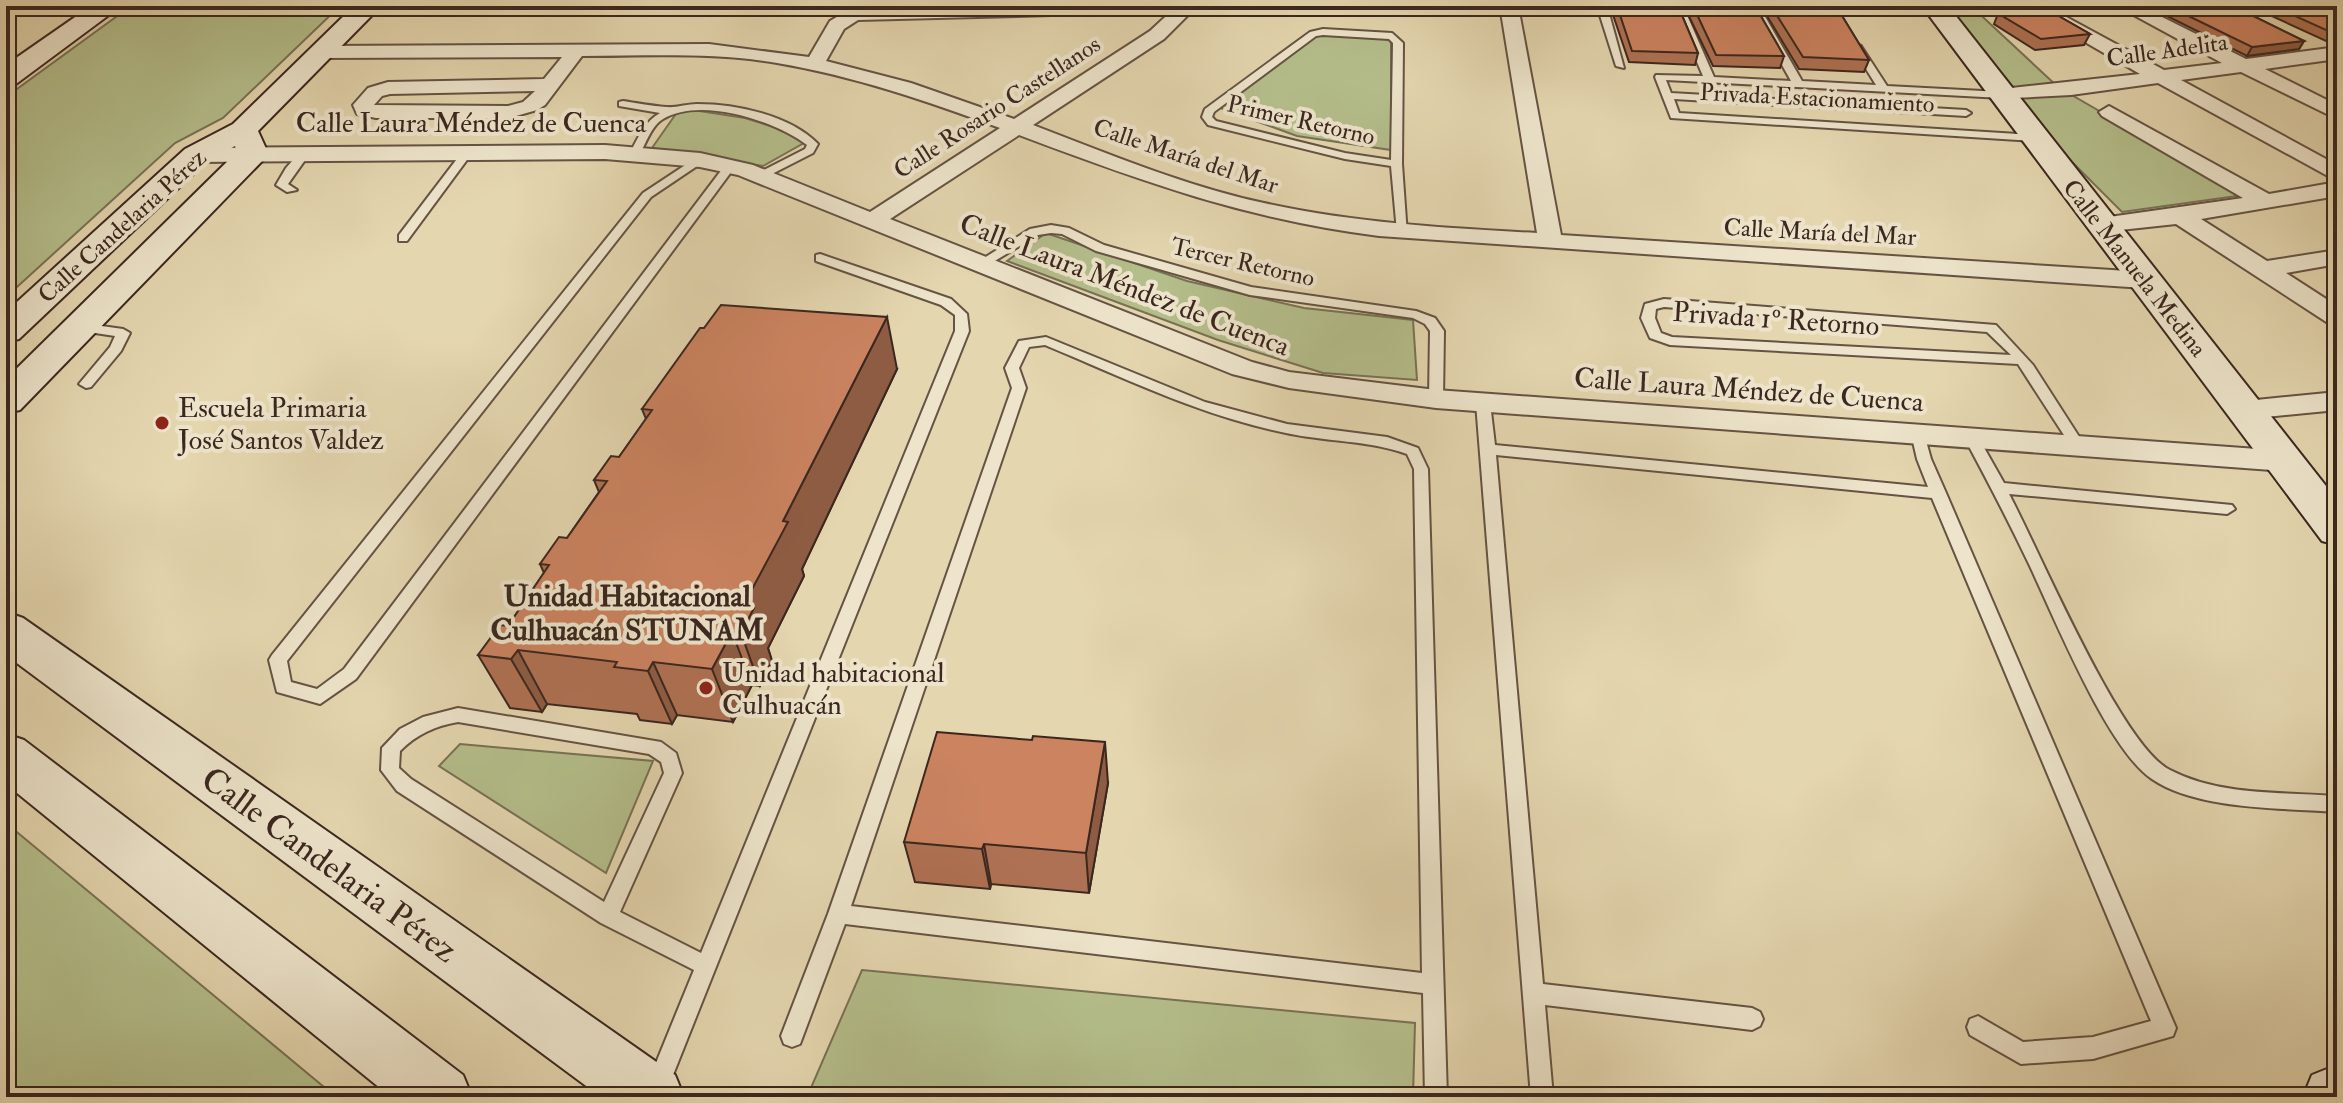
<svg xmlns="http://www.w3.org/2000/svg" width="2343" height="1103" viewBox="0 0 2343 1103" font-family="'IM FELL Double Pica',serif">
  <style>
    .green { fill: #b4be8b; stroke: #787255; stroke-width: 2 }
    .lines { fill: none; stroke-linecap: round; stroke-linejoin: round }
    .lane-casing { stroke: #655343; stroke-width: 4 }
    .street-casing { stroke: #655343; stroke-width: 4 }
    .secondary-casing { stroke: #3b271f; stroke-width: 4 }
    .lane { fill: #ede4cb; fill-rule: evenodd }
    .street { fill: #ede4cb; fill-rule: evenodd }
    .secondary { fill: #ede4cb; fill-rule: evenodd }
    .wall { fill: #af7153; stroke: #3b271f; stroke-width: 2 }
    .shaded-wall { fill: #8e5c43; stroke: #3b271f; stroke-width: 2 }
    .building { fill: #cb8360; stroke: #3b271f; stroke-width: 2 }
    .poi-dot { fill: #8f2418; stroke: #ede4cb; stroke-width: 3 }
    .labels { text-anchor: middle; stroke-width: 8; stroke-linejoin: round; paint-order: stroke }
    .far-street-label { font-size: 24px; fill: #3b271f; stroke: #ede4cb }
    .street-label { font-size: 28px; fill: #3b271f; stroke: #ede4cb }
    .poi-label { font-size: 28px; fill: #3b271f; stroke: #ede4cb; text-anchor: start }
    .neighbourhood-label { font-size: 30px; font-weight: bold; fill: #3b271f; stroke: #ede4cb }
    .near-street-label { font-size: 34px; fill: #3b271f; stroke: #ede4cb }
  </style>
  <rect width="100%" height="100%" fill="#e4d6af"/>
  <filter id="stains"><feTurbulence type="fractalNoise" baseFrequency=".0025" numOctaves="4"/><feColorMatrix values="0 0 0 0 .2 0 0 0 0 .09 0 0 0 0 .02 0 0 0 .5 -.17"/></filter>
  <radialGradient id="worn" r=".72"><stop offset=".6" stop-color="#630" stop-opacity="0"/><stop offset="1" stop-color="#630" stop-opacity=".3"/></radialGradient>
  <g class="green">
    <polygon points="131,6 340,6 223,118 175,143 6,297 6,97"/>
    <polygon points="1941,6 1971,6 2058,87 2244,195 2122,212 2022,112"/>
    <polygon points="1320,33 1391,36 1391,150 1297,136 1220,108"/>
    <polygon points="680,108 745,118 811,139 763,166 652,148"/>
    <polygon points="1046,233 1187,281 1304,308 1413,320 1417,380 1323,373 1218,340 1007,261"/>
    <polygon points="460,744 653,761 606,873 439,766"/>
    <polygon points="6,823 336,1097 6,1097"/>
    <polygon points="862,970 1415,1023 1413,1097 807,1097"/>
  </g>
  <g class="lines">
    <defs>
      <g id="lane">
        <polygon points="1597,6 1607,6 1624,68 1616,66"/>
        <polygon points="1673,6 1683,6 1714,77 1791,81 1749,6 1759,6 1802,81 1876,85 1853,48 1858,45 1861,46 1887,86 2002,92 2007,95 2002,98 1666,80 1671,93 1966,110 1971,113 1966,116 1674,99 1679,113 2035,135 2040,138 2035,141 1671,118 1655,77 1656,75 1703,76"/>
        <path d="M1323 29 1392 33 1403 43 1402 164 1407 235 1403 236 1397 232 1391 166 1345 159 1208 125 1202 117 1205 109 1310 32ZM1323 35 1389 39 1393 43 1391 160 1345 153 1216 121 1212 117 1214 112 1316 36Z"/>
        <path d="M623 101C637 103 652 106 666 107 676 108 687 104 697 104 736 104 790 115 818 144L813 153 764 178H756V174L805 149 807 145C776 121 700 96 663 119 651 126 646 144 639 155L635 156 630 153C638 138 645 121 660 113L619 106V102Z"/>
        <polygon points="301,151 310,153 288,184 297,190 287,192 276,185 286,168"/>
        <polygon points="463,151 472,153 407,241 399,241 399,235"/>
        <polygon points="696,158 706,160 651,197 287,661 291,682 317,689 344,669 726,164 734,164 734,168 356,679 320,704 277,692 269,660 272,655 643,193"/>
        <polygon points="1051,225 1069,228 1104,245 1251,287 1416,311 1435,318 1444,331 1443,399 1436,403 1429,399 1430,331 1425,324 1413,318 1250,295 1096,251 1062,234 1051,233 1038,235 983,268 979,269 973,265 1030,229"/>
        <path d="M820 254 951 299 967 314 969 331 669 1085 666 1093 658 1096 650 1093 647 1085 694 970 601 923 397 791 381 770 382 748 400 729 423 717 458 708 661 742 676 753 682 773 620 912 701 953 955 331V315L941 305 816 261V255ZM458 722 649 754 661 762 664 773 604 902 411 779 399 768 400 751C417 734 435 726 458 722Z"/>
        <path d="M1664 299 1996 325 2033 365 2085 446 2083 449H2073L2018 364 1670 345 1650 338 1641 318 1645 304ZM1664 307 1987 332 2011 355 1672 337 1661 333 1655 318 1656 309Z"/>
        <polygon points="80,323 123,329 130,333 121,351 91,387 86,388 79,384 110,347 115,336 75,330 75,324"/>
        <path d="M1046 337 1205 402 1287 424 1387 437 1418 448 1428 469 1447 1097H1425L1423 993 845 924 800 1044 792 1047 784 1044 781 1036 828 914 1012 388 1005 368 1019 341ZM1045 345C1124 378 1202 416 1286 433 1327 442 1368 440 1407 454L1414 469 1422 973 851 906 1026 388 1019 368 1029 347Z"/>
        <polygon points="1483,399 1490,403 1495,445 1928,487 1917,459 1911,433 1913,430 1923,430 1931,459 1946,493 2176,1028 2173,1036 2093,1059 2021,1064 1970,1035 1967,1027 1970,1019 1978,1016 2023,1042 2093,1037 2151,1021 1932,498 1496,455 1543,984 1752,1008 1760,1012 1763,1019 1760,1026 1752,1030 1545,1005 1553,1097 1531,1097 1476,403"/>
        <path d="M1971 432 1978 437 2004 483 2232 505 2235 509 2227 514 2009 494C2039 550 2121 746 2170 770 2220 796 2282 792 2337 796V812C2283 808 2197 810 2152 779 2107 749 2053 614 2028 562 2008 520 1986 478 1964 437Z"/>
      </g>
      <g id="street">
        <path d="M992 6H1075L1072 10 1052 15 858 20 844 29 826 61 911 83 1014 119 1150 31 1177 6H1197L1164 39 1033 125C1109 154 1185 186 1264 203 1354 223 1445 228 1537 233L1500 6H1518L1561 235 2144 272 2153 275 2157 280 2153 285 2144 288 1379 236C1249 220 1141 181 1019 135L890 219 1252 362 1289 372 1436 390 2285 451 2296 454 2300 461 2296 468 2285 471 1436 408 1289 388 1232 374 738 175 700 167 605 159 196 162 185 155 196 148 605 145 700 153 753 165 870 212 1000 128C927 101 854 76 777 63 713 52 647 56 582 56L545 105 537 110 509 118H376L357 114 353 105 368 88 388 82 544 79 562 57 320 58 310 52 320 46 709 44 809 57 830 21 847 11ZM535 91 523 102 508 106 374 105 382 96 390 94Z"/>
        <polygon points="2023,6 2046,6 2164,70 2222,63 2117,6 2140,6 2246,59 2337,47 2337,59 2265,69 2337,105 2337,119 2241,72 2181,80 2337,165 2337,181 2158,83 2071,95 1995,99 1992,95 2002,89 2140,74"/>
        <polygon points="2109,106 2269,194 2337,182 2337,196 2201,219 2267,261 2337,250 2337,264 2286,273 2337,306 2337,325 2328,323 2176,224 2102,232 2094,230 2090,225 2094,220 2102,218 2243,198 2102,116 2099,112"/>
        <polygon points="2337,392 2337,410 2246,419 2236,416 2232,410 2236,404 2246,401"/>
      </g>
      <g id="secondary">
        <polygon points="91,6 121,6 16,84 6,86 6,65"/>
        <polygon points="354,6 381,6 258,131 268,153 264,159 20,410 6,413 6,379 237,152 235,146 207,161 19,339 6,342 6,312 185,149 233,124"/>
        <polygon points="1922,6 1948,6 2337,500 2337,545 2322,541"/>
        <polygon points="6,612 23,618 675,1075 684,1097 601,1097 6,655"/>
        <polygon points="6,734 24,740 463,1075 472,1097 391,1097 6,784"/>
        <polygon points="2337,1065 2337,1097 2303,1097 2312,1075"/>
      </g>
    </defs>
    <use href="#lane" class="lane-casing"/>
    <use href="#street" class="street-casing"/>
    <use href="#secondary" class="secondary-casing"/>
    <use href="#lane" class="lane"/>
    <use href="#street" class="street"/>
    <use href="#secondary" class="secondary"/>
  </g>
  <g class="wall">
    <polygon points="1610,6 1678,6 1698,53 1695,65 1629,62"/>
    <polygon points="1684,6 1755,6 1784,56 1780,68 1713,66"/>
    <polygon points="1761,6 1836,6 1869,60 1864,72 1799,69"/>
    <polygon points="2001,6 2041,6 2090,34 2084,45 2035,50 1994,24"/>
    <polygon points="2147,6 2233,6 2304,41 2299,49 2247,56"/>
    <polygon points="2250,6 2334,6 2337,7 2337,46"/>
    <polygon points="897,369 802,569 804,576 768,648 772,661 760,686 752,685 733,722 677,715 672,724 640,720 637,714 547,704 542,712 510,708 478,655 508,626 544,573 540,564 567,538 599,492 594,480 619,457 646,419 642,409"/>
    <polygon points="1108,783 1089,893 991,884 990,889 915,882 904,842"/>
  </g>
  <g class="shaded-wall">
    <polygon points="2304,41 2299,49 2247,56 2252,47"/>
    <polygon points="887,317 897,369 802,569 804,576 768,648 772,661 760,686 741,633 743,606 783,521"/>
    <polygon points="732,632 752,685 733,722 712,669"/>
    <polygon points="518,650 547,704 542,712 511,659"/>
    <polygon points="653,662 677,715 672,724 648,671"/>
    <polygon points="1105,742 1108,783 1089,893 1086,853"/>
    <polygon points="984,844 991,884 990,889 982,849"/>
  </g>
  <g class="building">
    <polygon points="1617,6 1678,6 1698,53 1632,51"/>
    <polygon points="1693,6 1755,6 1784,56 1716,55"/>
    <polygon points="1771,6 1836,6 1869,60 1803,57"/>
    <polygon points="2003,6 2041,6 2090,34 2041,39 1999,14 2013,12"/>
    <polygon points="2168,6 2233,6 2304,41 2252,47"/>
    <polygon points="2273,6 2334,6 2337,7 2337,35"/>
    <polygon points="721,305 887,317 783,521 788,522 743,606 754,608 741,633 732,632 712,669 653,662 648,671 614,667 617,662 518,650 511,659 478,655 500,625 508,626 549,565 540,564 559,537 567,538 607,481 594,480 611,456 619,457 652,410 642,409 700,328 704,328"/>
    <polygon points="937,732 1032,740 1033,736 1105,742 1086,853 984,844 982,849 904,842"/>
  </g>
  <g class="poi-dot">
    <circle cx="162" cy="423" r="8"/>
    <circle cx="706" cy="688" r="8"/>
  </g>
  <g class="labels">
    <g class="far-street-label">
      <text transform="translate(2167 50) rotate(-8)" y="8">Calle Adelita</text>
      <text transform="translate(1817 98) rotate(3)" y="8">Privada Estacionamiento</text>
      <text transform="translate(997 107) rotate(-33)" y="8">Calle Rosario Castellanos</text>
      <text transform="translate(1301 120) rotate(13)" y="8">Primer Retorno</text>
      <text transform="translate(1186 156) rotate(18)" y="8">Calle María del Mar</text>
      <text transform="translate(122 226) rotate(-42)" y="8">Calle Candelaria Pérez</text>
      <text transform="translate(1820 232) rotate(3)" y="8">Calle María del Mar</text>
      <text transform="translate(1243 262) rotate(13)" y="8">Tercer Retorno</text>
      <text transform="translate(2135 268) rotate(52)" y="8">Calle Manuela Medina</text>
    </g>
    <g class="street-label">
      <text x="471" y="132">Calle Laura Méndez de Cuenca</text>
      <text transform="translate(1125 284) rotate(21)" y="10">Calle Laura Méndez de Cuenca</text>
      <text transform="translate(1776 318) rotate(4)" y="10">Privada 1º Retorno</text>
      <text transform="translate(1749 389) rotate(4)" y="10">Calle Laura Méndez de Cuenca</text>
    </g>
    <g class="poi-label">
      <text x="178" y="417">Escuela Primaria<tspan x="178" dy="32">José Santos Valdez</tspan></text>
      <text x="722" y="682">Unidad habitacional<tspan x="722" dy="32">Culhuacán</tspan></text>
    </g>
    <g class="neighbourhood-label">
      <text x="627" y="606">Unidad Habitacional<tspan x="627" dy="34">Culhuacán STUNAM</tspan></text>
    </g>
    <g class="near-street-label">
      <text transform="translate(330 864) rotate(36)" y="12">Calle Candelaria Pérez</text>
    </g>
  </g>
  <rect width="2343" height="1103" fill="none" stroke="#e4d6af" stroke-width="32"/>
  <rect x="8" y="8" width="2327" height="1087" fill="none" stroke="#3b271f" stroke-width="4"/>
  <rect x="16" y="16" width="2311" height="1071" fill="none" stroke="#3b271f" stroke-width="2"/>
  <rect width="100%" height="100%" filter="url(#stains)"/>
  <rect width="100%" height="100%" fill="url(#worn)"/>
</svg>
